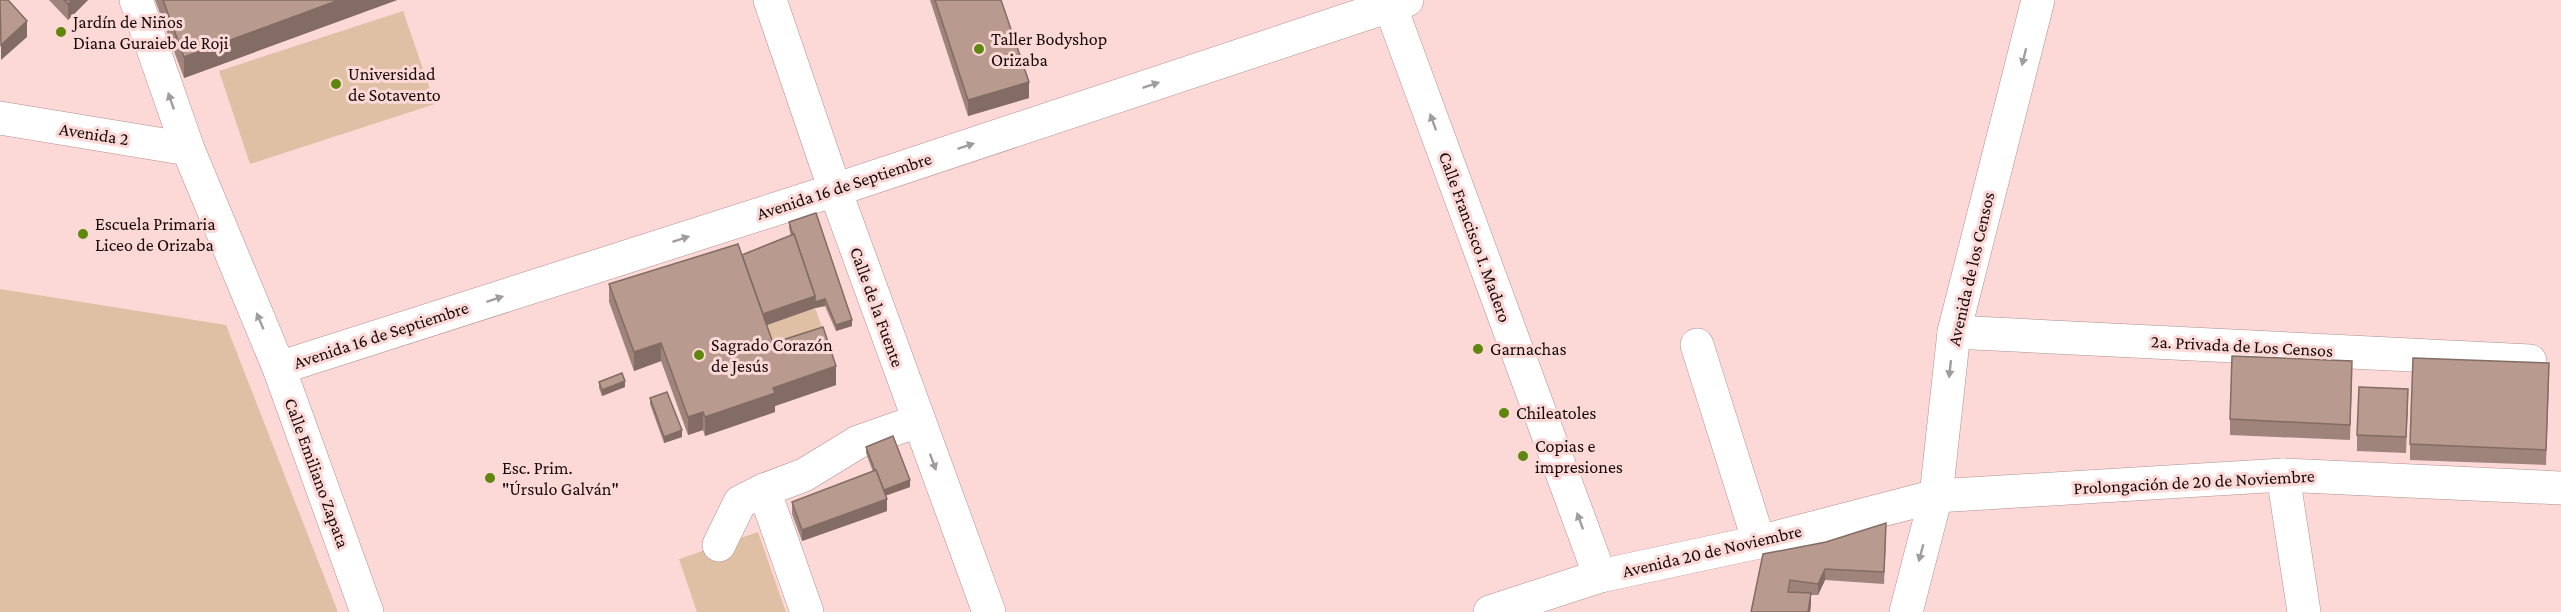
<svg xmlns="http://www.w3.org/2000/svg" width="2561" height="612" viewBox="0 0 2561 612" font-family="'Crimson Pro',serif">
  <style>
    .green { fill: #e0c0a5 }
    .lines { fill: none; stroke-linecap: round; stroke-linejoin: round }
    .minor-casing { stroke: #b1908f; stroke-width: 34 }
    .minor { stroke: #fff; stroke-width: 33 }
    .wall { fill: #9f847b }
    .shaded-wall { fill: #826c64 }
    .building { fill: #b99a8f; stroke: #826c64; stroke-width: 1.5 }
    .oneway { fill: #a29d9d }
    .poi-dot { fill: #5f860d; stroke: #fcd8d7; stroke-width: 2 }
    .labels { text-anchor: middle; stroke-width: 6; stroke-linejoin: round; paint-order: stroke }
    .poi-label { font-size: 18px; fill: #160b0a; stroke: #fcd8d7; text-anchor: start }
    .street-label { font-size: 18px; fill: #160b0a; stroke: #fcd8d7 }
  </style>
  <rect width="100%" height="100%" fill="#fcd8d7"/>
  <g class="green">
    <polygon points="403,11 435,104 250,164 219,71"/>
    <polygon points="0,289 226,325 338,612 0,612"/>
    <polygon points="815,308 825,335 773,362 761,327"/>
    <polygon points="758,532 786,612 697,612 679,559"/>
  </g>
  <g class="lines">
    <defs>
      <g id="minor">
        <polyline points="136,0 188,149 279,368 367,612"/>
        <polyline points="770,0 835,190 989,612"/>
        <polyline points="1388,0 1600,576"/>
        <polyline points="0,118 188,149"/>
        <polyline points="1954,332 2530,361"/>
        <polyline points="1697,345 1759,542"/>
        <polyline points="279,368 835,190 1407,0"/>
        <polyline points="2283,475 2304,612"/>
        <polyline points="719,545 740,502 764,490"/>
        <polyline points="807,612 764,490 804,475 858,442 918,421"/>
        <polyline points="1490,612 1600,576 1759,542 1936,496 2283,475 2561,488"/>
        <polyline points="1906,612 1936,496 1954,332 2038,0"/>
      </g>
    </defs>
    <use href="#minor" class="minor-casing"/>
    <use href="#minor" class="minor"/>
  </g>
  <g class="wall">
    <polygon points="49,0 88,0 68,20"/>
    <polygon points="155,0 397,0 184,78"/>
    <polygon points="930,0 1001,0 1029,98 968,116"/>
    <polygon points="789,222 852,326 836,331 825,306 815,308 767,325 773,343 836,385 775,406 775,412 705,436 703,430 688,435 661,361 634,371 609,302 609,284 742,255 791,236 789,228"/>
    <polygon points="2352,377 2350,440 2230,435 2230,419"/>
    <polygon points="2549,379 2546,465 2410,460 2410,444"/>
    <polygon points="599,382 625,387 602,396 599,388"/>
    <polygon points="650,398 682,437 664,443 650,404"/>
    <polygon points="2408,404 2406,453 2357,451 2357,435"/>
    <polygon points="866,447 910,487 886,495 887,511 802,541 792,514 792,502 873,472 866,453"/>
    <polygon points="1886,535 1884,584 1825,580 1818,595 1811,595 1811,604 1810,612 1751,612 1826,542"/>
  </g>
  <g class="shaded-wall">
    <polygon points="72,0 88,0 68,20 68,4"/>
    <polygon points="339,0 397,0 184,78 184,57"/>
    <polygon points="27,21 27,37 1,60 1,45"/>
    <polygon points="1029,82 1029,98 968,116 968,100"/>
    <polygon points="815,296 825,299 825,306 815,308 761,327 761,315"/>
    <polygon points="852,320 852,326 836,331 836,325"/>
    <polygon points="661,343 661,361 634,371 634,352"/>
    <polygon points="836,366 836,385 775,406 775,412 705,436 705,417 773,388"/>
    <polygon points="625,381 625,387 602,396 602,390"/>
    <polygon points="703,412 703,430 688,435 688,417"/>
    <polygon points="682,430 682,437 664,443 664,437"/>
    <polygon points="910,480 910,487 882,497 882,490"/>
    <polygon points="887,499 887,511 802,541 802,530"/>
    <polygon points="1825,569 1825,580 1818,595 1818,584"/>
    <polygon points="1811,593 1811,604 1810,612 1808,612"/>
  </g>
  <g class="building">
    <polygon points="0,0 8,0 27,21 1,45"/>
    <polygon points="64,0 72,0 68,4"/>
    <polygon points="163,0 339,0 184,57"/>
    <polygon points="935,0 1001,0 1029,82 968,100"/>
    <polygon points="816,213 852,320 836,325 825,299 815,302 815,296 794,234 793,235 789,222"/>
    <polygon points="794,234 815,296 763,314 742,255"/>
    <polygon points="738,244 773,343 823,327 836,366 773,388 775,393 705,417 703,412 688,417 661,343 634,352 609,284"/>
    <polygon points="2232,356 2352,361 2350,425 2230,419"/>
    <polygon points="2413,358 2549,363 2546,450 2410,444"/>
    <polygon points="622,373 625,381 602,390 599,382"/>
    <polygon points="2359,387 2408,389 2406,437 2357,435"/>
    <polygon points="667,392 682,430 664,437 650,398"/>
    <polygon points="893,436 910,480 884,490 876,470 875,471 866,447"/>
    <polygon points="876,470 887,499 802,530 792,502"/>
    <polygon points="1886,523 1884,572 1825,569 1818,584 1790,580 1788,592 1811,593 1808,612 1751,612 1763,554 1826,542"/>
  </g>
  <defs><path id="oneway-solid" d="M-6-.8H1V-3.2L6.5 0L1 3.2V.8H-6Z" transform="scale(1.5)"/></defs>
  <g class="oneway">
    <use href="#oneway-solid" transform="translate(2024 57) rotate(104)"/>
    <use href="#oneway-solid" transform="translate(1151 85) rotate(-18)"/>
    <use href="#oneway-solid" transform="translate(171 101) rotate(-109)"/>
    <use href="#oneway-solid" transform="translate(1433 122) rotate(-110)"/>
    <use href="#oneway-solid" transform="translate(966 146) rotate(-18)"/>
    <use href="#oneway-solid" transform="translate(681 239) rotate(-18)"/>
    <use href="#oneway-solid" transform="translate(495 299) rotate(-18)"/>
    <use href="#oneway-solid" transform="translate(260 321) rotate(-113)"/>
    <use href="#oneway-solid" transform="translate(1950 369) rotate(96)"/>
    <use href="#oneway-solid" transform="translate(933 462) rotate(70)"/>
    <use href="#oneway-solid" transform="translate(1580 521) rotate(-110)"/>
    <use href="#oneway-solid" transform="translate(1921 553) rotate(105)"/>
  </g>
  <g class="poi-dot">
    <circle cx="61" cy="32" r="6"/>
    <circle cx="979" cy="49" r="6"/>
    <circle cx="336" cy="84" r="6"/>
    <circle cx="83" cy="234" r="6"/>
    <circle cx="1478" cy="349" r="6"/>
    <circle cx="699" cy="355" r="6"/>
    <circle cx="1504" cy="413" r="6"/>
    <circle cx="1523" cy="456" r="6"/>
    <circle cx="490" cy="478" r="6"/>
  </g>
  <g class="labels">
    <g class="poi-label">
      <text x="73" y="28">Jardín de Niños<tspan x="73" dy="21">Diana Guraieb de Roji</tspan></text>
      <text x="991" y="45">Taller Bodyshop<tspan x="991" dy="21">Orizaba</tspan></text>
      <text x="348" y="80">Universidad<tspan x="348" dy="21">de Sotavento</tspan></text>
      <text x="95" y="230">Escuela Primaria<tspan x="95" dy="21">Liceo de Orizaba</tspan></text>
      <text x="711" y="351">Sagrado Corazón<tspan x="711" dy="21">de Jesús</tspan></text>
      <text x="1490" y="355">Garnachas</text>
      <text x="1516" y="419">Chileatoles</text>
      <text x="1535" y="452">Copias e<tspan x="1535" dy="21">impresiones</tspan></text>
      <text x="502" y="474">Esc. Prim.<tspan x="502" dy="21">"Úrsulo Galván"</tspan></text>
    </g>
    <g class="street-label">
      <text transform="translate(94 134) rotate(9)" y="6">Avenida 2</text>
      <text transform="translate(844 186) rotate(-18)" y="6">Avenida 16 de Septiembre</text>
      <text transform="translate(1475 237) rotate(70)" y="6">Calle Francisco I. Madero</text>
      <text transform="translate(1971 269) rotate(-77)" y="6">Avenida de los Censos</text>
      <text transform="translate(877 307) rotate(70)" y="6">Calle de la Fuente</text>
      <text transform="translate(381 335) rotate(-18)" y="6">Avenida 16 de Septiembre</text>
      <text transform="translate(2242 346) rotate(3)" y="6">2a. Privada de Los Censos</text>
      <text transform="translate(317 473) rotate(70)" y="6">Calle Emiliano Zapata</text>
      <text transform="translate(2194 482) rotate(-3)" y="6">Prolongación de 20 de Noviembre</text>
      <text transform="translate(1712 551) rotate(-13)" y="6">Avenida 20 de Noviembre</text>
    </g>
  </g>
</svg>
